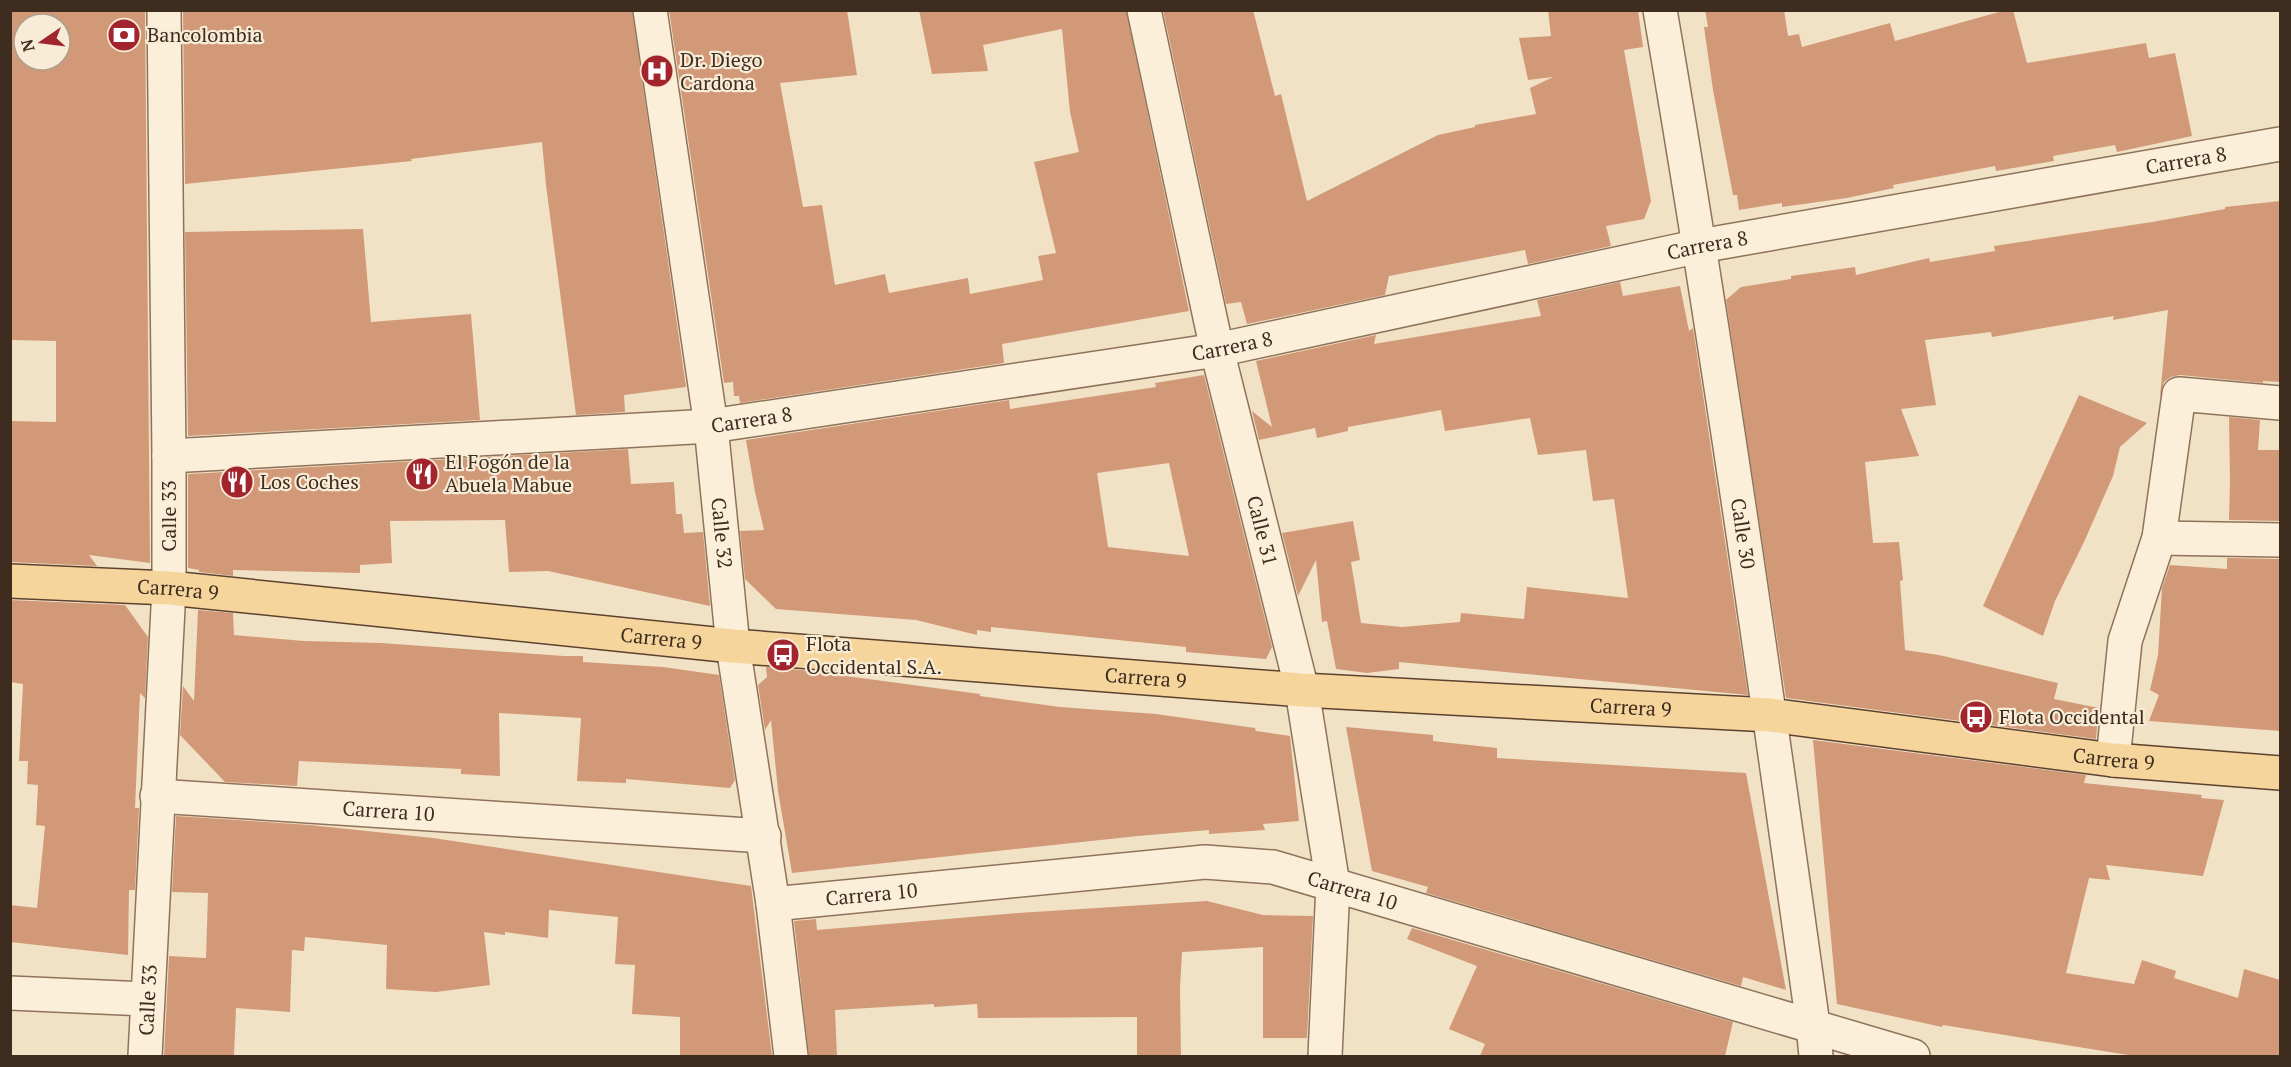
<svg xmlns="http://www.w3.org/2000/svg" width="2291" height="1067" viewBox="0 0 2291 1067" font-family="'PT Serif',serif">
  <style>
    .building { fill: #d29979; fill-rule: evenodd }
    .lines { fill: none; stroke-linecap: round; stroke-linejoin: round }
    .minor-casing { stroke: #8e735a; stroke-width: 36 }
    .major-casing { stroke: #5c412e; stroke-width: 36 }
    .minor { stroke: #fbefda; stroke-width: 33 }
    .major { stroke: #f6d59c; stroke-width: 33 }
    .labels { text-anchor: middle; stroke-width: 4.5; stroke-linejoin: round; paint-order: stroke }
    .poi-label { font-size: 20px; fill: #3e2c1f; stroke: #f8ecd6; text-anchor: start }
    .street-label { font-size: 20px; fill: #3e2c1f; stroke: #f8ecd6 }
  </style>
  <rect width="100%" height="100%" fill="#f1e2c6"/>
  <g class="building">
    <path d="M10 10H145L150 563 89 555 97 566 10 562V421L56 422V341L10 340ZM24 24H60V60H24Z"/>
    <polygon points="183,10 632,10 686,387 624,395 625,412 576,415 546,185 542,142 411,159 412,161 185,184"/>
    <polygon points="669,10 847,10 857,75 780,83 803,207 822,205 835,285 885,274 889,293 968,278 970,294 1043,280 1038,256 1056,253 1034,162 1079,152 1070,112 1062,29 983,45 988,71 932,74 919,10 1126,10 1189,311 1002,344 1004,363 740,403 739,396 734,396 733,382 724,383"/>
    <polygon points="1163,10 1253,10 1275,96 1281,94 1307,201 1438,135 1475,127 1475,125 1536,114 1530,88 1553,77 1528,80 1519,38 1551,36 1548,10 1638,10 1643,47 1624,50 1651,201 1644,219 1606,226 1611,246 1528,264 1525,250 1389,276 1385,295 1247,324 1241,302 1226,304"/>
    <polygon points="1705,10 1784,10 1788,36 1799,34 1802,47 1890,23 1895,41 2006,10 2013,10 2027,63 2146,43 2149,58 2175,53 2192,136 2117,152 2115,145 2053,156 2054,161 1996,171 1995,166 1893,185 1894,188 1847,198 1782,207 1782,203 1739,210 1737,195 1733,195 1713,90 1704,27 1708,27"/>
    <polygon points="2280,201 2280,382 2263,381 2263,383 2180,375 2171,377 2164,382 2160,397 2168,310 2113,320 2114,316 1992,337 1991,332 1925,340 1936,405 1901,409 1919,456 1865,462 1873,543 1899,542 1903,580 1900,581 1905,650 1939,655 2058,683 2054,699 2099,708 2096,739 1786,698 1726,300 1741,287 1791,279 1791,276 1855,267 1856,275 1929,258 1930,262 1995,251 1994,246 2152,222 2225,209 2225,207"/>
    <polygon points="363,229 371,322 471,314 480,420 188,436 185,232"/>
    <polygon points="1620,282 1623,296 1680,286 1689,331 1693,328 1748,695 1399,662 1399,669 1367,673 1336,669 1327,621 1322,622 1316,560 1298,596 1282,533 1353,521 1360,560 1351,562 1361,623 1402,627 1460,622 1461,613 1524,619 1527,587 1628,598 1614,499 1593,501 1586,450 1538,455 1530,418 1445,431 1441,410 1348,427 1348,431 1317,438 1315,428 1259,440 1252,411 1272,427 1256,361 1376,335 1374,344 1541,316 1537,300"/>
    <path d="M1204 375 1272 647 1266 659 1186 652V647L991 627V632L977 630V635L916 620 776 609 745 579 740 531 764 530 755 492 746 440 1009 400 1010 409 1156 387 1155 383ZM1169 463 1189 556 1108 547 1097 473Z"/>
    <polygon points="2079,395 2147,423 2120,447 2113,476 2084,542 2055,601 2043,636 1983,606"/>
    <polygon points="2229,417 2260,420 2258,450 2280,450 2280,521 2229,520 2230,481"/>
    <polygon points="628,449 631,484 674,482 676,514 682,514 684,533 703,532 710,606 548,571 509,572 505,520 390,521 392,563 360,565 360,573 233,570 233,576 199,572 199,570 188,568 188,474"/>
    <polygon points="2227,558 2280,559 2280,731 2149,721 2159,695 2150,690 2158,655 2162,588 2170,565 2227,569"/>
    <polygon points="10,600 125,605 148,637 145,698 140,693 135,808 139,808 135,890 129,890 128,955 10,942 10,905 37,908 45,826 36,825 38,785 27,784 28,761 19,761 23,684 10,682"/>
    <polygon points="198,610 233,613 234,635 304,641 381,643 564,656 583,656 583,662 663,667 719,675 735,780 730,788 626,779 626,783 577,781 581,718 499,713 500,776 461,774 461,769 299,761 297,786 225,782 180,735 183,686 194,701"/>
    <polygon points="766,667 801,670 980,694 980,696 1060,707 1156,714 1255,728 1256,731 1290,736 1299,821 1263,824 1265,830 1209,834 1209,830 1138,836 792,873 778,791 771,720 765,730 758,685 767,677"/>
    <polygon points="1346,727 1433,735 1433,741 1497,748 1497,758 1746,773 1786,990 1743,977 1741,986 1426,893 1428,887 1372,871"/>
    <polygon points="1813,740 2086,775 2084,783 2202,795 2201,798 2224,800 2203,876 2106,865 2110,880 2089,878 2066,973 2134,984 2142,960 2176,971 2174,978 2238,998 2244,969 2280,980 2280,1056 2134,1056 1943,1025 1942,1027 1837,1004"/>
    <polygon points="176,816 310,825 433,838 751,886 772,1056 680,1056 680,1017 632,1014 635,965 615,964 618,917 549,910 548,938 505,932 505,935 484,932 490,985 436,992 386,989 387,945 305,937 304,951 292,950 290,1012 236,1008 234,1056 164,1056 169,956 206,958 208,893 172,892"/>
    <polygon points="1207,901 1263,915 1313,916 1307,1038 1263,1038 1263,947 1182,952 1180,988 1181,1056 1137,1056 1137,1017 978,1018 977,1004 934,1007 934,1004 835,1010 837,1056 809,1056 794,921 816,919 817,930 1018,913"/>
    <polygon points="1412,928 1733,1022 1725,1056 1480,1056 1485,1044 1449,1029 1477,966 1407,939"/>
  </g>
  <g class="lines">
    <defs>
      <g id="minor">
        <path id="s1" d="M650 10 711 426 733 646 773 904 791 1056"/>
        <path id="s2" d="M1144 10 1217 350 1302 690 1333 885 1325 1056"/>
        <path id="s3" d="M1660 10C1718 348 1766 687 1813 1025L1816 1056"/>
        <path id="s4" d="M169 456 711 426 1217 350 1700 246 2280 144"/>
        <polyline points="2159,538 2280,540"/>
        <polyline points="2113,760 2125,641 2159,538 2179,394 2280,403"/>
        <path id="s5" d="M157 796 764 836"/>
        <path id="s6" d="M773 904 1205 862 1273 867 1913 1056"/>
        <polyline points="10,993 146,999"/>
        <path id="s7" d="M145 1056 169 588V456L164 10"/>
      </g>
      <g id="major">
        <path id="s8" d="M10 581 169 588 733 646 1302 690 1770 715 2113 760 2280 773"/>
      </g>
    </defs>
    <use href="#minor" class="minor-casing"/>
    <use href="#major" class="major-casing"/>
    <use href="#minor" class="minor"/>
    <use href="#major" class="major"/>
  </g>
  <defs>
    <symbol id="bank-disc" viewBox="-11 -11 22 22"><circle r="9.5" fill="#a2252d" stroke="#f8ecd6"/><path d="M-6-4H6V4H-6ZM0-2.3a2.3 2.3 0 1 0 0 4.6a2.3 2.3 0 1 0 0-4.6Z" fill="#fff"/></symbol>
    <symbol id="hospital-disc" viewBox="-11 -11 22 22"><circle r="9.5" fill="#a2252d" stroke="#f8ecd6"/><path d="M-5-5h3v3.5h4V-5h3V5h-3V1.5h-4V5h-3Z" fill="#fff"/></symbol>
    <symbol id="restaurant-disc" viewBox="-11 -11 22 22"><circle r="9.5" fill="#a2252d" stroke="#f8ecd6"/><path d="M-5-6h1v4h1v-4h1v4h1v-4h1v5L-1.5 .5V6h-2V.5L-5-1ZM5-6V6H3V1.5H1.5Q1.5-4 5-6Z" fill="#fff"/></symbol>
    <symbol id="bus-disc" viewBox="-11 -11 22 22"><circle r="9.5" fill="#a2252d" stroke="#f8ecd6"/><path d="M-5-6H5V4H4V6H2V4H-2V6H-4V4H-5ZM-3.5-4V0h7V-4ZM-3.5 1.2v1.5H-2V1.2ZM2 1.2v1.5H3.5V1.2Z" fill="#fff"/></symbol>
  </defs>
  <g fill-rule="evenodd">
    <use href="#bank-disc" x="105" y="16" width="38" height="38"/>
    <use href="#hospital-disc" x="638" y="52" width="38" height="38"/>
    <use href="#restaurant-disc" x="403" y="455" width="38" height="38"/>
    <use href="#restaurant-disc" x="218" y="463" width="38" height="38"/>
    <use href="#bus-disc" x="764" y="636" width="38" height="38"/>
    <use href="#bus-disc" x="1957" y="698" width="38" height="38"/>
  </g>
  <g class="labels">
    <g class="poi-label">
      <text x="147" y="42">Bancolombia</text>
      <text x="680" y="67">Dr. Diego<tspan x="680" dy="23">Cardona</tspan></text>
      <text x="445" y="469">El Fogón de la<tspan x="445" dy="23">Abuela Mabue</tspan></text>
      <text x="260" y="489">Los Coches</text>
      <text x="806" y="651">Flota<tspan x="806" dy="23">Occidental S.A.</tspan></text>
      <text x="1999" y="724">Flota Occidental</text>
    </g>
    <g class="street-label">
      <text dy="7" stroke="none"><textPath href="#s4" startOffset="2042">Carrera 8</textPath></text>
      <text dy="7" stroke="none"><textPath href="#s4" startOffset="1556">Carrera 8</textPath></text>
      <text dy="7" stroke="none"><textPath href="#s4" startOffset="1070">Carrera 8</textPath></text>
      <text dy="7" stroke="none"><textPath href="#s4" startOffset="584">Carrera 8</textPath></text>
      <text transform="translate(169 516) rotate(-90)" y="7">Calle 33</text>
      <text dy="7" stroke="none"><textPath href="#s2" startOffset="534">Calle 31</textPath></text>
      <text dy="7" stroke="none"><textPath href="#s1" startOffset="528">Calle 32</textPath></text>
      <text dy="7" stroke="none"><textPath href="#s3" startOffset="530">Calle 30</textPath></text>
      <text dy="7" stroke="none"><textPath href="#s8" startOffset="168">Carrera 9</textPath></text>
      <text dy="7" stroke="none"><textPath href="#s8" startOffset="654">Carrera 9</textPath></text>
      <text dy="7" stroke="none"><textPath href="#s8" startOffset="1140">Carrera 9</textPath></text>
      <text dy="7" stroke="none"><textPath href="#s8" startOffset="1626">Carrera 9</textPath></text>
      <text dy="7" stroke="none"><textPath href="#s8" startOffset="2112">Carrera 9</textPath></text>
      <text dy="7" stroke="none"><textPath href="#s5" startOffset="232">Carrera 10</textPath></text>
      <text dy="7" stroke="none"><textPath href="#s6" startOffset="585">Carrera 10</textPath></text>
      <text dy="7" stroke="none"><textPath href="#s6" startOffset="99">Carrera 10</textPath></text>
      <text dy="7" stroke="none"><textPath href="#s7" startOffset="56">Calle 33</textPath></text>
    </g>
  </g>
  <rect width="2291" height="1067" fill="none" stroke="#3e2c1f" stroke-width="24"/>
  <g transform="translate(42 42) rotate(256)"><circle r="28" fill="#f8ecd6" stroke="#ae9f8d" stroke-width="1.5"/>
  <path d="M0-4.5L10 22L0 15L-10 22Z" fill="#a2252d"/>
  <text y="-9" font-size="16" font-weight="bold" text-anchor="middle" fill="#3e2c1f">N</text>
  </g>
</svg>
